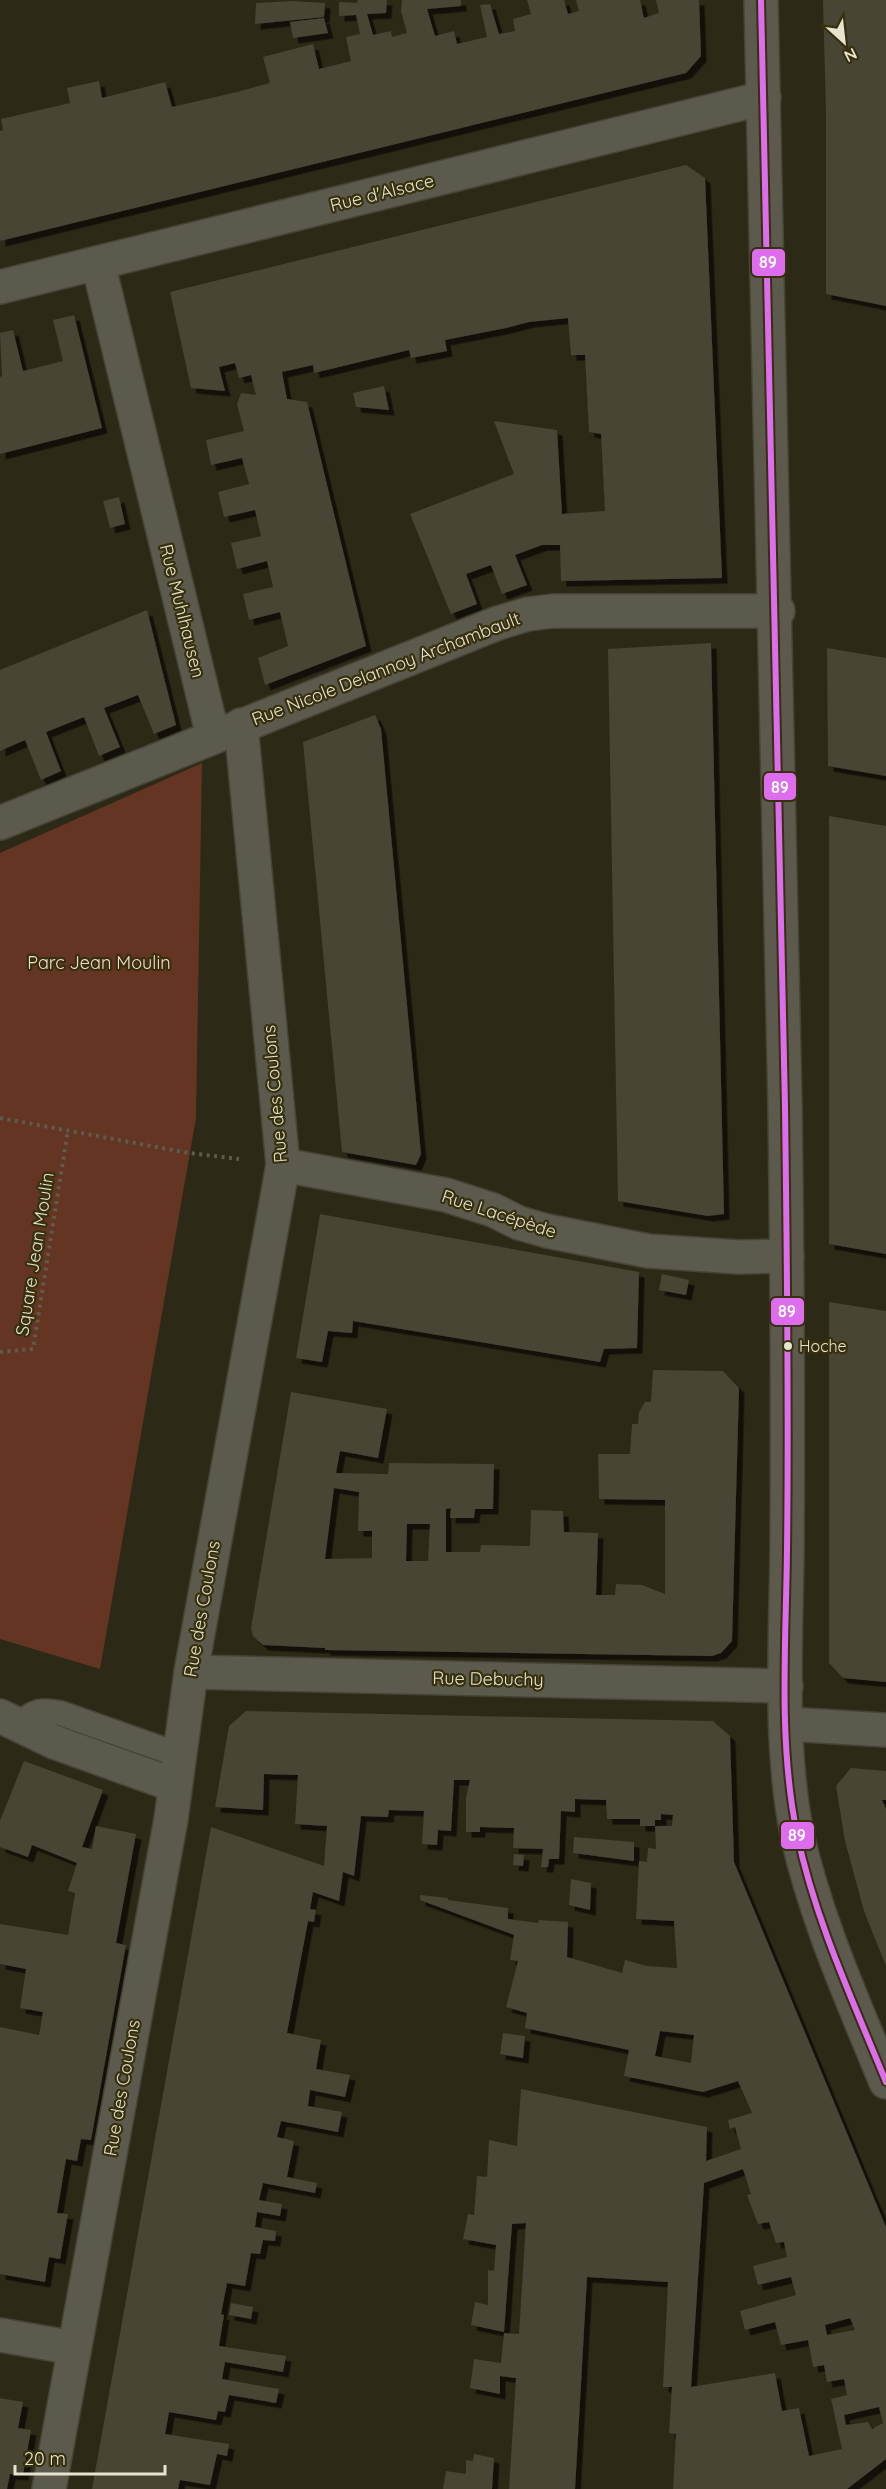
<svg xmlns="http://www.w3.org/2000/svg" width="886" height="2489" viewBox="0 0 886 2489" font-family="Quicksand,sans-serif">
  <style>
    .green { fill: #643523 }
    .building { fill: #484435; fill-rule: evenodd; filter: url(#shadow) }
    .lines { fill: none; stroke-linecap: round; stroke-linejoin: round }
    .service-casing { stroke: #464436; stroke-width: 27 }
    .minor-casing { stroke: #464436; stroke-width: 36 }
    .secondary-casing { stroke: #464436; stroke-width: 36 }
    .path { stroke: #5d5c4f; stroke-width: 4; stroke-dasharray: 3 4.5; stroke-linecap: butt }
    .service { stroke: #5c5a4d; stroke-width: 24 }
    .minor { stroke: #5c5a4d; stroke-width: 33 }
    .secondary { stroke: #5c5a4d; stroke-width: 33 }
    .bus-1-casing { stroke: #36300c; stroke-width: 10 }
    .bus-1 { stroke: #dd6ded; stroke-width: 6 }
    .bus-dot { fill: #e6e3d0; stroke: #36300c; stroke-width: 2 }
    .labels { text-anchor: middle; stroke-width: 4.5; stroke-linejoin: round; paint-order: stroke }
    .bus-label { font-size: 16px; fill: #e6e3d0; stroke: #36300c; text-anchor: start }
    .street-label { font-size: 18px; fill: #e6e3d0; stroke: #36300c }
    .park-label { font-size: 18px; fill: #f5dad2; stroke: #36300c }
    .line-badge { stroke: #36300c; stroke-width: 2 }
    .badge-label { font-size: 16px; text-anchor: middle; font-weight: bold; fill: #fff }
  </style>
  <defs>
    <filter id="shadow"><feDropShadow dx="5.5" dy="5.5" stdDeviation="0" flood-color="#0009"/></filter>
  </defs>
  <rect width="100%" height="100%" fill="#2c2916"/>
  <polygon class="green" points="202,763 196,1118 100,1669 0,1639 0,853"/>
  <g class="building">
    <polygon points="358,0 387,0 386,13 367,14 373,35 391,31 392,37 407,33 401,11 402,0 461,0 461,6 427,9 435,36 454,31 457,44 487,37 480,5 490,4 499,34 515,31 513,19 531,14 527,0 564,0 568,14 579,11 576,0 640,0 644,18 659,13 656,0 699,0 701,56 686,73 0,241 0,131 3,130 1,119 70,103 67,88 99,81 102,98 165,82 172,107 237,92 270,83 263,57 313,44 319,69 351,61 346,37 360,34 356,15 339,16 339,2 357,3"/>
    <polygon points="823,0 886,0 886,306 826,294 826,114"/>
    <polygon points="291,1 325,3 324,17 255,24 256,3"/>
    <polygon points="324,18 328,33 293,38 290,22"/>
    <polygon points="686,165 705,178 722,578 561,581 560,545 542,545 515,555 527,585 502,594 491,565 466,574 477,604 451,614 410,514 514,474 494,421 557,430 562,514 605,511 601,434 589,432 585,355 571,355 568,318 529,322 506,328 445,340 447,351 411,358 409,350 314,373 313,365 282,372 287,399 307,402 366,646 265,685 258,658 288,646 280,612 249,620 243,594 273,587 267,561 237,569 231,543 261,536 255,510 224,517 218,492 249,484 242,458 211,465 206,440 244,431 237,404 241,393 256,395 251,375 239,378 235,363 219,367 225,391 191,388 170,292"/>
    <polygon points="74,315 102,428 0,454 0,377 2,376 0,333 13,330 23,371 63,361 53,320"/>
    <polygon points="384,386 389,410 356,407 353,393"/>
    <polygon points="119,497 125,524 110,528 103,501"/>
    <polygon points="147,610 176,725 154,734 138,695 104,708 120,747 99,756 84,717 46,732 61,771 41,780 25,740 0,751 0,670"/>
    <polygon points="711,643 724,1214 708,1216 618,1201 608,649"/>
    <polygon points="827,648 886,658 886,776 828,766"/>
    <polygon points="375,715 381,729 421,1154 416,1165 342,1152 303,742"/>
    <polygon points="829,816 886,826 886,1254 829,1244"/>
    <polygon points="320,1214 639,1272 637,1348 604,1349 600,1362 353,1321 352,1333 328,1331 322,1362 296,1358"/>
    <polygon points="662,1274 689,1280 686,1295 659,1290"/>
    <polygon points="829,1302 886,1311 886,1682 843,1678 829,1663"/>
    <path d="M653 1370 723 1371 739 1388 732 1641 721 1653 712 1656 325 1650V1648L263 1645 253 1636 251 1628 291 1392 387 1409 378 1458 340 1451 336 1473 388 1474 389 1463 494 1464 493 1509H475L474 1518H450L451 1508 446 1509V1552H480L481 1545 530 1546 531 1510 563 1511 564 1532 598 1533 596 1595H615L616 1584 642 1585 665 1594V1500L599 1499 598 1454H630L632 1424H638L639 1412 645 1402H651ZM334 1488 359 1492 358 1531H372V1558L325 1559ZM407 1524H430L428 1561H406Z"/>
    <path d="M246 1711 713 1721 730 1736 734 1862 886 2227V2459L847 2489H673L676 2434 669 2433 672 2387H663L668 2282 587 2277 575 2489H509L516 2378 500 2376V2394L470 2388 474 2359 501 2363 504 2333 519 2334 526 2223 512 2224 504 2332 471 2325 475 2302 488 2305V2270L494 2271 496 2245 463 2239 468 2214 474 2215 477 2176 487 2177 489 2140 517 2146 521 2089 707 2127 706 2161 741 2149 735 2127 730 2129 728 2120 752 2113 738 2081 703 2092 624 2076 629 2050 525 2028 527 2013 506 2007 518 1961 510 1960 514 1935 420 1900V1895L448 1898V1900L508 1908V1919L538 1923 539 1920 568 1922 567 1957 622 1973 625 1960 647 1966 677 1968 674 1921 636 1919 639 1861 647 1862 648 1848 656 1849 655 1826H672L673 1815 661 1814V1820H655V1826H640V1819H607L606 1800 575 1799V1812L561 1811 559 1859H549L548 1867H541L543 1849 513 1848 514 1828 480 1827V1832H466V1798L470 1780H454L451 1831 438 1830 437 1845 422 1844 424 1811 389 1810 388 1817 361 1816 354 1876 343 1872 339 1901 313 1892 310 1909 316 1910 314 1922 308 1921 287 2033 321 2040 316 2069 350 2075 345 2097 310 2090 308 2106 342 2112 338 2132 281 2121 277 2137 294 2141 287 2177 317 2183 315 2193 263 2183 259 2200 282 2204 280 2216 257 2212 255 2227 276 2231 275 2241 263 2240 260 2254 251 2253 245 2286 227 2283 221 2314 224 2315 219 2346 286 2356 283 2372 225 2362 222 2379 279 2389 276 2403 229 2395 225 2412 218 2411 216 2420 169 2412 165 2434 229 2444 227 2456 217 2454 210 2485 180 2480 178 2489H92L211 1827 324 1866 327 1826 295 1824 298 1775 264 1774 263 1810 215 1807 229 1726ZM660 2031 694 2035 691 2063 655 2056ZM743 2169 751 2194 747 2195 758 2224 769 2222 776 2243 784 2242 787 2257 753 2266 758 2285 791 2277 796 2295 740 2311 745 2330 775 2322 781 2345 808 2340 813 2367 824 2365 827 2382 844 2379 847 2395 831 2399 842 2449 809 2456 799 2408 782 2411 775 2373 691 2387 704 2183ZM850 2318 855 2330 827 2335 825 2325ZM879 2407 883 2423 872 2429 868 2422 846 2425 844 2415Z"/>
    <polygon points="24,1761 103,1790 82,1847 92,1849 96,1826 136,1834 116,1943 126,1945 91,2140 81,2139 77,2161 66,2159 57,2213 68,2214 60,2259 49,2257 45,2282 0,2274 0,2027 39,2035 43,2012 20,2008 26,1969 0,1964 0,1924 68,1935 75,1893 68,1891 77,1863 32,1845 28,1857 0,1847 0,1821"/>
    <polygon points="851,1768 886,1771 886,1800 882,1800 886,1809 886,1966 864,1911 845,1841 836,1786"/>
    <polygon points="574,1837 634,1842 634,1861 573,1853"/>
    <polygon points="514,1854 524,1855 523,1866 513,1865"/>
    <polygon points="571,1879 591,1883 590,1910 569,1905"/>
    <polygon points="503,2033 525,2036 523,2058 500,2054"/>
    <polygon points="231,2303 253,2307 251,2319 229,2315"/>
    <polygon points="0,2398 23,2402 18,2428 31,2430 23,2475 10,2474 7,2489 0,2489"/>
    <polygon points="474,2454 494,2458 492,2489 443,2489 446,2471 466,2474 466,2460 473,2461"/>
  </g>
  <g class="lines">
    <defs>
      <path id="service" d="M20 1726C32 1710 42 1710 60 1713L179 1755"/>
      <g id="minor">
        <polyline points="98,263 213,736"/>
        <polyline points="0,287 764,98"/>
        <polyline points="0,823 498,623 528,614 553,611 778,611"/>
        <polyline points="283,1165 446,1195 493,1210 519,1223 547,1231 648,1251 738,1257 787,1256"/>
        <polyline points="191,1672 786,1686"/>
        <polyline points="0,1716 54,1742 174,1785"/>
        <polyline points="787,1724 886,1730"/>
        <polyline points="0,2335 74,2348"/>
        <polyline points="49,2489 171,1819 191,1672 283,1165 241,725"/>
      </g>
      <path id="secondary" d="M761 0C772 369 780 738 785 1107 787 1255 788 1402 787 1550 786 1641 779 1745 797 1834 816 1920 853 2001 886 2082"/>
    </defs>
    <use href="#service" class="service-casing"/>
    <use href="#minor" class="minor-casing"/>
    <use href="#secondary" class="secondary-casing"/>
    <g class="path">
      <polyline points="0,1118 189,1153 239,1159"/>
      <polyline points="0,1352 33,1349 68,1130"/>
    </g>
    <use href="#service" class="service"/>
    <use href="#minor" class="minor"/>
    <use href="#secondary" class="secondary"/>
    <defs>
      <path id="bus-1" d="M761 0C772 369 780 738 785 1107 787 1255 789 1403 787 1550 786 1644 778 1741 797 1834 815 1920 853 2001 886 2082"/>
    </defs>
    <use href="#bus-1" class="bus-1-casing"/>
    <use href="#bus-1" class="bus-1"/>
  </g>
  <circle class="bus-dot" cx="788" cy="1346" r="5"/>
  <g class="labels">
    <g class="bus-label">
      <text x="799" y="1352">Hoche</text>
    </g>
    <g class="street-label">
      <text transform="translate(382 193) rotate(-14)" y="6">Rue d'Alsace</text>
      <text transform="translate(182 611) rotate(76)" y="6">Rue Muhlhausen</text>
      <text transform="translate(386 669) rotate(-21)" y="6">Rue Nicole Delannoy Archambault</text>
      <text transform="translate(275 1094) rotate(-95)" y="6">Rue des Coulons</text>
      <text transform="translate(499 1214) rotate(18)" y="6">Rue Lacépède</text>
      <text transform="translate(35 1254) rotate(-81)" y="6">Square Jean Moulin</text>
      <text transform="translate(202 1609) rotate(-80)" y="6">Rue des Coulons</text>
      <text transform="translate(488 1679) rotate(1)" y="6">Rue Debuchy</text>
      <text transform="translate(122 2088) rotate(-80)" y="6">Rue des Coulons</text>
    </g>
    <g class="park-label">
      <text x="99" y="969">Parc Jean Moulin</text>
    </g>
  </g>
  <g class="line-badge">
    <rect x="751" y="248" width="35" height="29" rx="6" fill="#dd6ded"/>
    <rect x="763" y="772" width="34" height="29" rx="6" fill="#dd6ded"/>
    <rect x="770" y="1297" width="35" height="29" rx="6" fill="#dd6ded"/>
    <rect x="780" y="1821" width="35" height="29" rx="6" fill="#dd6ded"/>
  </g>
  <g class="badge-label">
    <text x="768" y="268">89</text>
    <text x="780" y="793">89</text>
    <text x="787" y="1317">89</text>
    <text x="797" y="1841">89</text>
  </g>
  <g transform="translate(844 42) rotate(153)" stroke="#36300c" stroke-width="4.5" paint-order="stroke">
  <path d="M0-4.5L10 22L0 15L-10 22Z" fill="#e6e3d0"/>
  <text y="-9" font-size="16" font-weight="bold" text-anchor="middle" fill="#e6e3d0">N</text>
  </g>
  <path d="M15 2465v9h150v-9" fill="none" stroke="#e6e3d0" stroke-width="3"/>
  <text x="24" y="2465" font-size="18" fill="#e6e3d0" stroke="#36300c" stroke-width="4.5" paint-order="stroke">20 m</text>
</svg>
